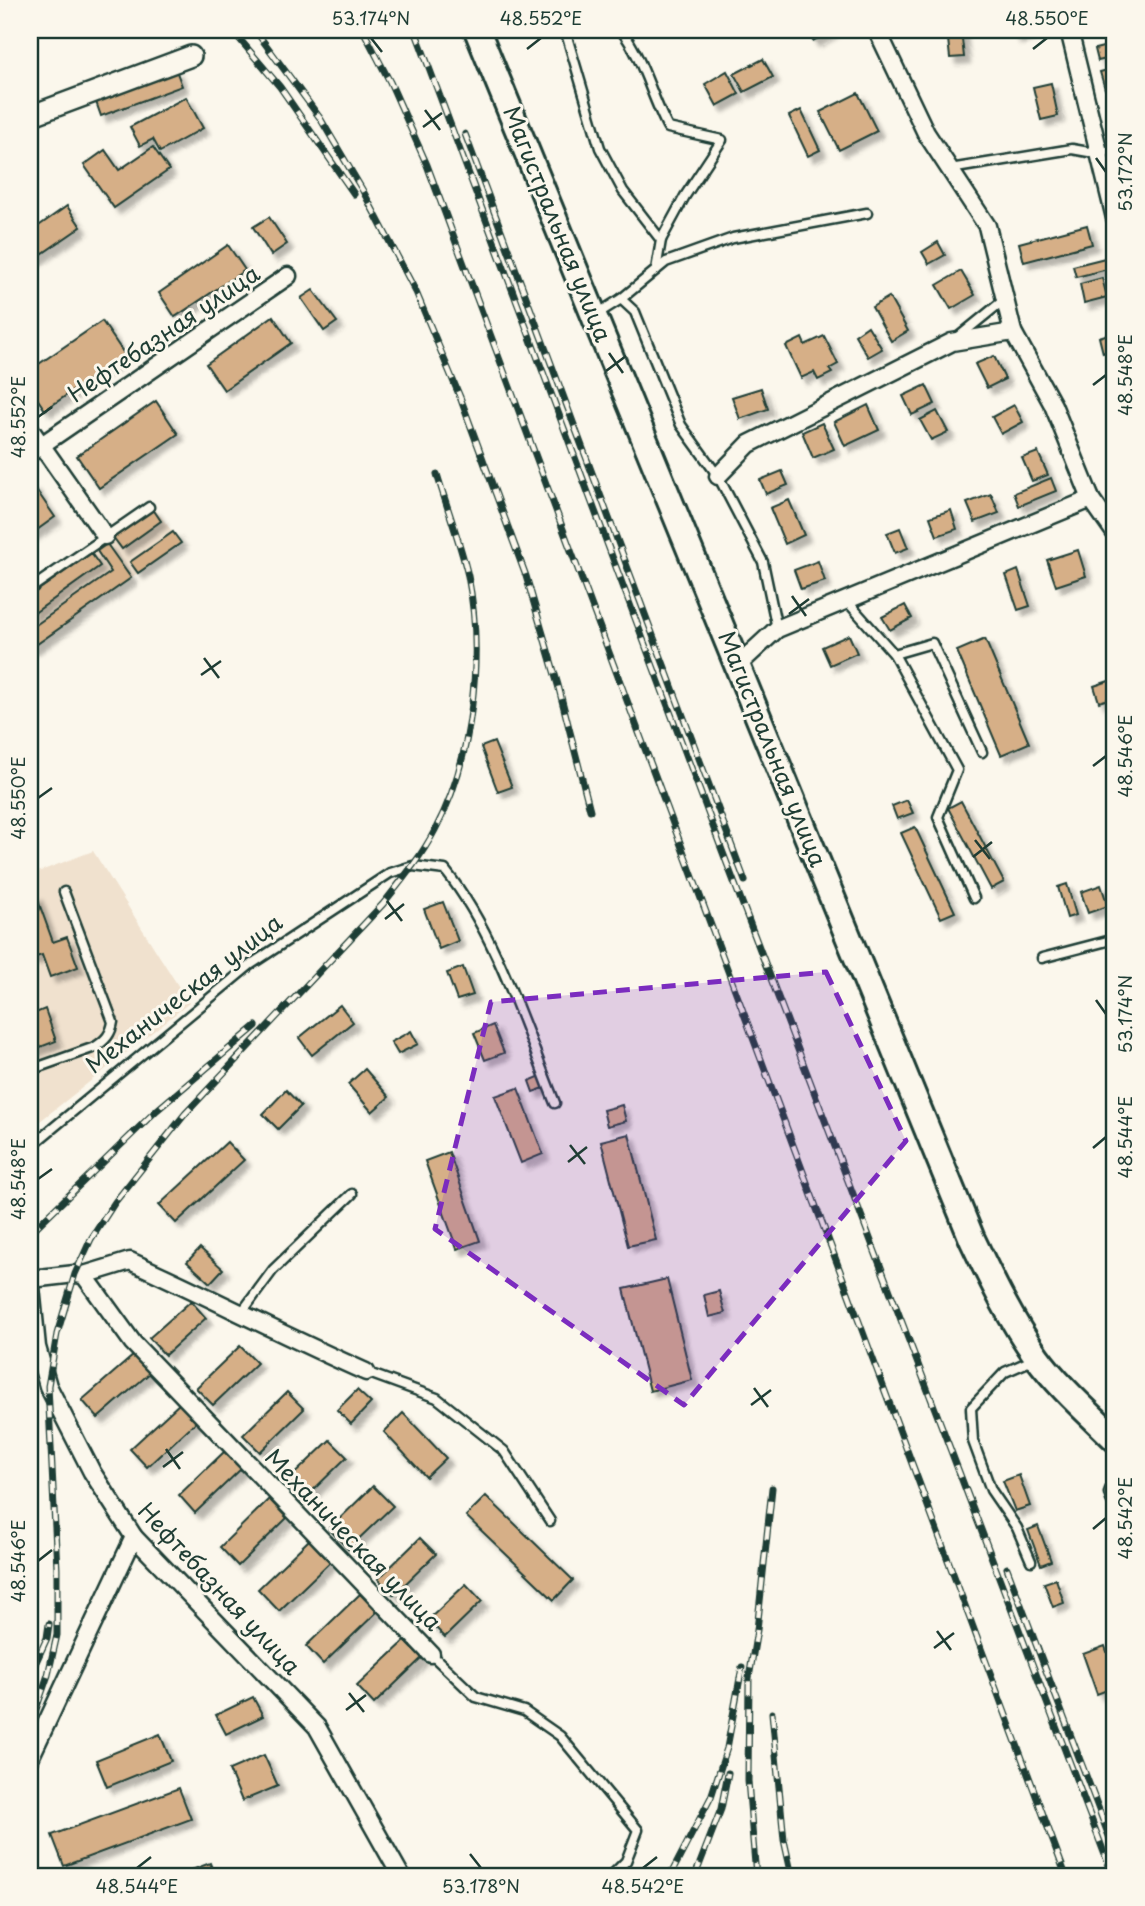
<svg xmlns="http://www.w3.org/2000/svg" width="1145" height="1906" viewBox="0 0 1145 1906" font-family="'Playpen Sans',sans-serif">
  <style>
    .built { fill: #f0e1ce }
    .building { fill: #d6af87; stroke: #1f3d34; stroke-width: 2; filter: url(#shadow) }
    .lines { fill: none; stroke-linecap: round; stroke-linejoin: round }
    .service-casing { stroke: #1f3d34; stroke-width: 13 }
    .minor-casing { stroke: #1f3d34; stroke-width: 21 }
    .tertiary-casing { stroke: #1f3d34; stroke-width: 24 }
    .primary-casing { stroke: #1f3d34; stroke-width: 30 }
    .service { stroke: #fbf7ec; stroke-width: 8 }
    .minor { stroke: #fbf7ec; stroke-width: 16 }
    .tertiary { stroke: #fbf7ec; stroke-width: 19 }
    .primary { stroke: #fbf7ec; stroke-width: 24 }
    .rail-casing { stroke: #1f3d34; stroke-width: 7 }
    .rail { stroke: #fbf7ec; stroke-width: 4.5; stroke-dasharray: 13; stroke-linecap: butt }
    .marked { fill: #7b2cbf; fill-opacity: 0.2; stroke: #7b2cbf; stroke-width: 5; stroke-dasharray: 14 9; stroke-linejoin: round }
    .ticks { fill: none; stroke: #1f3d34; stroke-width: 2.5 }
    .labels { text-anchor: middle; stroke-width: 6; stroke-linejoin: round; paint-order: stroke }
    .street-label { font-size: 23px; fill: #1f3d34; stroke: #fbf7ec }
    .neatline { fill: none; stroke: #1f3d34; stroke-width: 2.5 }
    .ticks-label { font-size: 18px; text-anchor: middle; fill: #1f3d34 }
  </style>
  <defs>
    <filter id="shadow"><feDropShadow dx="6" dy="6" stdDeviation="2" flood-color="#0004"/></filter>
  </defs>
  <rect width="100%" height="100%" fill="#fbf7ec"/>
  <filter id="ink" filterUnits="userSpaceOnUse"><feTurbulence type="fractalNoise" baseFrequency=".0143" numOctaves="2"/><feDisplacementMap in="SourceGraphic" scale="14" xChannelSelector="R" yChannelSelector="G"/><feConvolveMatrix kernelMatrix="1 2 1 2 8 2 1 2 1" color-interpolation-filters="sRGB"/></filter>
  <g filter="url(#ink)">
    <g class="built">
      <polygon points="155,509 181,543 30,648 30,597"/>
      <polygon points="93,851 189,1003 30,1129 30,875"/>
    </g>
    <g class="building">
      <polygon points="807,30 833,30 813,41"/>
      <polygon points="947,30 961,30 964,57 950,58"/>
      <polygon points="1012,30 1039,30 1015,38"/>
      <polygon points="1115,44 1115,57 1098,61 1095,49"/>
      <polygon points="763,59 773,77 744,92 734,74"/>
      <polygon points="1115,68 1115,86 1105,89 1100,72"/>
      <polygon points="176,70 182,86 101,116 95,99"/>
      <polygon points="727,71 739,94 717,106 705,84"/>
      <polygon points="1051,83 1058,116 1041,120 1033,87"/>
      <polygon points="858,93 877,131 839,150 820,112"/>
      <polygon points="186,97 203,128 160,152 153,139 140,146 130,127"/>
      <polygon points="801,110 820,150 808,156 789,116"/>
      <polygon points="153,147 169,170 114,208 84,165 105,150 119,170"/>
      <polygon points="67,206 81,227 30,262 30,232"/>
      <polygon points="269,217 287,244 271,255 253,227"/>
      <polygon points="1087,225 1092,244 1024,262 1019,243"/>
      <polygon points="938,242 945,255 929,264 922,252"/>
      <polygon points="228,245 245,270 175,317 159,293"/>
      <polygon points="1105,258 1108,269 1076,277 1073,266"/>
      <polygon points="961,271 975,295 951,309 937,285"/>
      <polygon points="1102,278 1107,297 1084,303 1080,284"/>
      <polygon points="313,290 337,322 324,331 301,298"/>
      <polygon points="889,297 908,331 891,341 872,307"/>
      <polygon points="273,316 291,343 224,390 206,364"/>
      <polygon points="102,321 125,355 45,410 30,388 30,370"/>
      <polygon points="868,326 882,349 868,357 855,335"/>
      <polygon points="1115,332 1115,350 1103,353 1099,337"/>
      <polygon points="824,336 838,364 829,369 832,373 818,380 814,372 801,378 786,346 802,338 805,345"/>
      <polygon points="994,356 1005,379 987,388 975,364"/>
      <polygon points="926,385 935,404 912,415 903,396"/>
      <polygon points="761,388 768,409 740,419 732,397"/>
      <polygon points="1115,391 1115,413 1112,414 1107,392"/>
      <polygon points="156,401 178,434 99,488 77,456"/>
      <polygon points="868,405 879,430 845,446 834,422"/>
      <polygon points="1014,405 1023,422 1001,434 992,417"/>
      <polygon points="937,411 948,432 931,440 920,420"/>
      <polygon points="822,423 834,449 813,458 802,432"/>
      <polygon points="1038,452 1048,475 1032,481 1022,458"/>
      <polygon points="782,471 788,485 766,494 760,480"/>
      <polygon points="1051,478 1056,491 1019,506 1014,493"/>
      <polygon points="33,485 55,517 30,535 30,488"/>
      <polygon points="991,494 999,513 975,522 967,503"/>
      <polygon points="789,500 804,535 785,544 770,508"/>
      <polygon points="153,509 161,521 122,549 113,537"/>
      <polygon points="951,510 957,529 937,536 930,517"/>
      <polygon points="900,528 908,548 895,553 887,533"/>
      <polygon points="173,532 181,543 138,573 130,562"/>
      <polygon points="107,544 131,578 30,649 30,629 111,572 97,551"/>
      <polygon points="1078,550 1086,576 1056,586 1047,560"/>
      <polygon points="91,553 100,566 30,616 30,596"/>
      <polygon points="818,561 825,581 801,589 794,570"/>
      <polygon points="1018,570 1030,606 1018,610 1006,575"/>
      <polygon points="905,605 912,618 890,630 882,617"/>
      <polygon points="849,635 857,653 830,665 822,647"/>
      <polygon points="985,639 1029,743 1001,755 957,651"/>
      <polygon points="1115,679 1115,697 1099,702 1094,686"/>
      <polygon points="494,742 512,787 498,792 481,747"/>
      <polygon points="907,800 913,813 897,819 892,806"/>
      <polygon points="961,801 1004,882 991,889 948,808"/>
      <polygon points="915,827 955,912 941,918 901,833"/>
      <polygon points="1067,884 1076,915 1067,918 1058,887"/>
      <polygon points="1101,885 1108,906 1088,913 1081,892"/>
      <polygon points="36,895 53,942 67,937 78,967 50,977 42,955 30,959 30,897"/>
      <polygon points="443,902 458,941 439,949 424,909"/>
      <polygon points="463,967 473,995 457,1000 447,973"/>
      <polygon points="340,1005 353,1022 312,1055 299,1038"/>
      <polygon points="45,1009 56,1041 30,1051 30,1012 31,1015"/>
      <polygon points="493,1025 504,1053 485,1060 474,1033"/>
      <polygon points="411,1031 418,1044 398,1054 391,1042"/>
      <polygon points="365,1069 389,1097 372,1112 348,1084"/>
      <polygon points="543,1075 547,1087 533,1092 529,1081"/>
      <polygon points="518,1088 543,1154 521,1163 495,1096"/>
      <polygon points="286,1090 301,1106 278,1129 263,1114"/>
      <polygon points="622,1105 626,1121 607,1126 603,1110"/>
      <polygon points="629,1134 656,1240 628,1246 601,1141"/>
      <polygon points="227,1142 244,1160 176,1223 159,1205"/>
      <polygon points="449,1152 480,1241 457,1249 425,1161"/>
      <polygon points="200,1248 223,1269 210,1283 187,1262"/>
      <polygon points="667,1279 692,1380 650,1391 624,1289"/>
      <polygon points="719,1291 725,1313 709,1317 704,1295"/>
      <polygon points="191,1301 206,1318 165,1355 149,1338"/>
      <polygon points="240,1346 257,1363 213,1405 196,1388"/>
      <polygon points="134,1355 150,1373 98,1418 82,1400"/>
      <polygon points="357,1390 371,1403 351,1424 337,1410"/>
      <polygon points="287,1392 304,1409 260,1452 243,1435"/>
      <polygon points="180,1403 197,1421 147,1467 130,1449"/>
      <polygon points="403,1413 446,1458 426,1477 384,1432"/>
      <polygon points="330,1440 347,1457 302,1501 285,1483"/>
      <polygon points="225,1451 242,1468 195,1513 179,1495"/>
      <polygon points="1019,1475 1030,1506 1015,1511 1003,1481"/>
      <polygon points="373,1486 393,1506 348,1549 329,1529"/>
      <polygon points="486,1496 573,1580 554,1600 466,1516"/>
      <polygon points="269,1499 287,1518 238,1566 220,1547"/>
      <polygon points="1038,1526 1051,1561 1041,1565 1028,1530"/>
      <polygon points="420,1538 436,1554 394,1595 378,1579"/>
      <polygon points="309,1540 330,1562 279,1611 258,1589"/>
      <polygon points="1056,1579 1064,1603 1053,1607 1044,1583"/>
      <polygon points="466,1584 482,1601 445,1637 428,1620"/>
      <polygon points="360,1594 377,1612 323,1664 306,1646"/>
      <polygon points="405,1641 422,1658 374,1704 357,1686"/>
      <polygon points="1105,1646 1115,1675 1115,1687 1097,1694 1083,1654"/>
      <polygon points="253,1697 263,1716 226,1734 216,1715"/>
      <polygon points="160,1734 171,1761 107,1787 96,1760"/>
      <polygon points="264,1755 278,1786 242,1801 229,1770"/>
      <polygon points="179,1788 191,1819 64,1866 52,1835"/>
      <polygon points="210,1863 215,1876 176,1876"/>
    </g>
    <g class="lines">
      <defs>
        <g id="service">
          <polyline points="565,30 600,148 623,191 661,240 656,270"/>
          <path d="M621 30C643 58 651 96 668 128L722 140 685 196 661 240"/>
          <polyline points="950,169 1072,149 1100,154 1115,148"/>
          <polyline points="621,299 666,262 733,238 867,213"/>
          <polyline points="597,314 621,299 635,312 681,425 718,476 763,562 777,629"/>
          <polyline points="957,338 1005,299"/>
          <polyline points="30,589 149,507"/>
          <polyline points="846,600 894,654 957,770 938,817 974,898"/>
          <polyline points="894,654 932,643 982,752"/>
          <polyline points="1042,958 1115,939"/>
          <path d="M30 1070 95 1047C106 1040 111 1034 113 1022L64 892"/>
          <path d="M30 1147 250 965 390 873 413 866 445 870C497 935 524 1026 555 1103"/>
          <polyline points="242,1312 273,1270 352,1194"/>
          <polyline points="366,1372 437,1398 504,1451 550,1521"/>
          <polyline points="1031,1561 1017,1528 991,1490 973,1441 971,1408 1005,1372 1035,1359"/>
          <polyline points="431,1654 476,1697 524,1711 560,1736 638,1830 626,1861 611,1876"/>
        </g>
        <g id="minor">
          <polyline points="877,30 926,133 987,226 1013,332 1053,405 1091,499 1115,533"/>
          <polyline points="1069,30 1115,218"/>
          <polyline points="30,429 105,536"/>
          <polyline points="30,453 288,276"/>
          <polyline points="718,476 749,444 952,342 1013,332"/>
          <polyline points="738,665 777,629 1091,499"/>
          <path d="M84 1275 130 1261C210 1297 286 1337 366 1372"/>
          <polyline points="30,1277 37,1347 48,1386 92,1472 134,1537 317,1727 401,1876"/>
          <polyline points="31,1279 75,1274 84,1275 133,1343 431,1654"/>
          <polyline points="1115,1488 1113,1493 1115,1499"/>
          <polyline points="30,1758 134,1537"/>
        </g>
        <polyline id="tertiary" points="30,116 191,56"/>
        <path id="primary" d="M477 30 972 1239C991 1279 1011 1321 1037 1357 1059 1387 1089 1413 1115 1439"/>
      </defs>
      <use href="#service" class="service-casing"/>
      <use href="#minor" class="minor-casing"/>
      <use href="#tertiary" class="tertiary-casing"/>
      <use href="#primary" class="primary-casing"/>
      <use href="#service" class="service"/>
      <use href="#minor" class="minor"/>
      <use href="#tertiary" class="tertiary"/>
      <use href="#primary" class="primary"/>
      <defs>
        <g id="rail">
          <polyline points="232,30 280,87 354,194"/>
          <polyline points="255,30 320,118 363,191 416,292 460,397 526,576 558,685 590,810"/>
          <polyline points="363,30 390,82 427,165 1066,1876"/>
          <polyline points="415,30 720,845 1113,1876"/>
          <polyline points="465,134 745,881"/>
          <polyline points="30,1233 157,1110 256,1026"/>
          <polyline points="1007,1568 1115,1852"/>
          <polyline points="30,1675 47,1638 49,1624"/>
          <polyline points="772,1713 784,1840 792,1876"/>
          <path d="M30 1726 48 1675 57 1635V1569L48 1386 57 1334 75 1274 91 1239 115 1202 185 1114 383 904C402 880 421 857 435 830 473 760 484 654 468 576 460 542 447 508 437 474"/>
          <polyline points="670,1876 711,1797 727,1748 742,1667"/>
          <polyline points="695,1876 721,1809 728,1773"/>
          <polyline points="756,1876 748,1781 749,1678 757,1630 772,1488"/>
        </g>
      </defs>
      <use href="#rail" class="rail-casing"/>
      <use href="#rail" class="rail"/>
    </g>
  </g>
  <path class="marked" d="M826 972 906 1141 684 1405 435 1229 491 1002Z"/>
  <path class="ticks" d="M371 38 382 52M527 49 541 38M1033 49 1047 38M425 110 440 130M423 127 442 113M1096 158 1106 172M609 353 623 373M606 371 626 356M1093 385 1106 375M38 417 52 407M792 596 806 616M789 614 809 599M204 658 219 678M201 675 221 661M1093 766 1106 756M38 798 52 788M975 840 990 859M973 857 992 842M387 901 402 921M385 919 404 904M1096 1000 1106 1014M570 1145 585 1164M1093 1148 1106 1137M568 1162 587 1147M38 1179 52 1169M754 1388 768 1407M751 1405 771 1390M166 1449 180 1469M163 1467 183 1452M1093 1529 1106 1518M38 1561 52 1550M937 1631 951 1650M934 1648 954 1633M349 1693 364 1712M346 1710 366 1695M470 1854 481 1868M137 1868 151 1857M643 1868 657 1857"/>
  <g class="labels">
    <g class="street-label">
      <text transform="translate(557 224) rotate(68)" y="8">Магистральная улица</text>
      <text transform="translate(164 334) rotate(-34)" y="8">Нефтебазная улица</text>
      <text transform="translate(772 749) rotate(68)" y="8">Магистральная улица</text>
      <text transform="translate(184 994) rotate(-38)" y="8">Механическая улица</text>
      <text transform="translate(353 1540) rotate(46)" y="8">Механическая улица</text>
      <text transform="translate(219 1589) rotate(47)" y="8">Нефтебазная улица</text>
    </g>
  </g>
  <rect width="1145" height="1906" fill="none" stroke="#fbf7ec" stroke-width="77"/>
  <rect x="38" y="38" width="1068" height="1830" class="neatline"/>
  <g class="ticks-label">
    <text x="371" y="25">53.174°N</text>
    <text x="541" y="25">48.552°E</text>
    <text x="1047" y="25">48.550°E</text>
    <text transform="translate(1126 172) rotate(-90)" y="6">53.172°N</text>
    <text transform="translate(1126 375) rotate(-90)" y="6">48.548°E</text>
    <text transform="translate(19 417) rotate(-90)" y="6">48.552°E</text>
    <text transform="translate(1126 756) rotate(-90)" y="6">48.546°E</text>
    <text transform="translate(19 798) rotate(-90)" y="6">48.550°E</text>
    <text transform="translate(1126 1014) rotate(-90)" y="6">53.174°N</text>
    <text transform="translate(1126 1137) rotate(-90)" y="6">48.544°E</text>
    <text transform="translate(19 1179) rotate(-90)" y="6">48.548°E</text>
    <text transform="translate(1126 1518) rotate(-90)" y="6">48.542°E</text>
    <text transform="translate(19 1561) rotate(-90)" y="6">48.546°E</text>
    <text x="137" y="1893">48.544°E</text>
    <text x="481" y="1893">53.178°N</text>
    <text x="643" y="1893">48.542°E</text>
  </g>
</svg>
